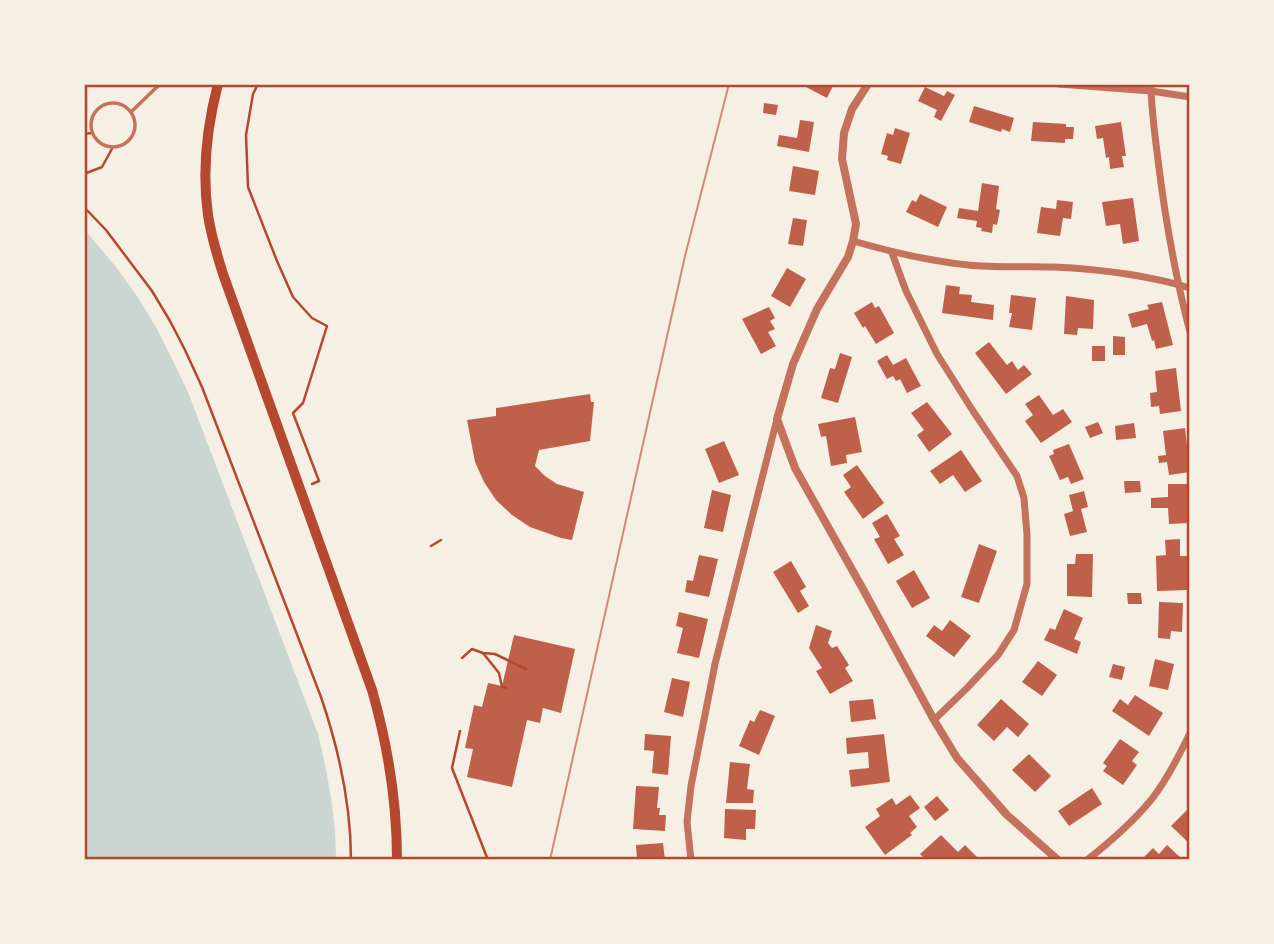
<svg xmlns="http://www.w3.org/2000/svg" width="1274" height="944" viewBox="0 0 1274 944" font-family="Karla,sans-serif">
  <style>
    .water { fill: #c9d6d2 }
    .building { fill: #bf614a }
    .lines { fill: none; stroke-linecap: round; stroke-linejoin: round }
    .path { stroke: #b5482f; stroke-width: 2.5 }
    .service { stroke: #c5725c; stroke-width: 3.5 }
    .minor { stroke: #c5725c; stroke-width: 7 }
    .tertiary { stroke: #c5725c; stroke-width: 8 }
    .primary { stroke: #b5482f; stroke-width: 10 }
    .tram { stroke: #cf8b77; stroke-width: 2 }
    .neatline { fill: none; stroke: #b5482f; stroke-width: 2.5 }
  </style>
  <rect width="100%" height="100%" fill="#f6efe4"/>
  <path class="water" d="M84 229 116 267 139 299 157 329 171 357 188 392 318 734C328 776 336 817 336 860H84Z"/>
  <g class="building">
    <polygon points="808,84 834,84 827,98 806,87"/>
    <polygon points="925,87 944,96 947,91 955,95 941,121 934,117 937,110 918,101"/>
    <polygon points="764,103 778,105 776,115 763,113"/>
    <polygon points="974,106 1014,118 1010,132 1002,129 1001,132 969,122"/>
    <polygon points="800,120 814,122 809,152 777,146 779,135 797,138"/>
    <polygon points="1033,122 1066,124 1066,127 1074,127 1073,139 1065,139 1065,143 1031,141"/>
    <polygon points="1121,122 1126,156 1122,156 1124,167 1110,169 1109,157 1106,158 1103,138 1097,139 1095,126"/>
    <polygon points="895,128 910,133 901,164 887,160 888,156 881,154 887,133 893,135"/>
    <polygon points="793,166 819,171 815,195 789,191"/>
    <polygon points="982,183 999,186 996,209 1000,210 997,225 993,224 992,233 981,231 982,228 976,227 977,221 957,218 959,208 978,211"/>
    <polygon points="920,194 947,207 938,227 906,212 912,200 916,202"/>
    <polygon points="1133,198 1139,241 1123,244 1120,224 1106,226 1102,202"/>
    <polygon points="1057,200 1073,202 1071,219 1063,218 1060,236 1037,233 1041,207 1056,209"/>
    <polygon points="793,218 807,220 803,246 788,244"/>
    <polygon points="787,268 806,279 790,307 771,296"/>
    <polygon points="946,285 960,287 959,294 972,295 971,302 994,305 993,320 942,313"/>
    <polygon points="1011,295 1036,298 1032,330 1009,327 1012,313 1009,313"/>
    <polygon points="1066,296 1094,300 1093,329 1078,328 1077,335 1064,334"/>
    <polygon points="872,302 875,308 879,306 894,333 876,344 865,326 863,328 854,313"/>
    <polygon points="1162,302 1173,345 1156,349 1154,340 1152,341 1147,324 1132,328 1128,314 1149,309 1147,305"/>
    <polygon points="769,307 775,318 770,321 775,329 768,332 776,346 761,354 742,319"/>
    <polygon points="1113,336 1125,337 1125,355 1113,355"/>
    <polygon points="989,342 1007,365 1012,361 1018,370 1024,365 1032,374 1006,394 975,353"/>
    <rect x="1092" y="346" width="13" height="15"/>
    <polygon points="840,353 852,357 838,403 821,398 830,368 835,369"/>
    <polygon points="887,355 893,365 906,358 921,386 907,393 900,379 896,381 893,376 887,379 877,361"/>
    <polygon points="1176,368 1181,411 1160,414 1159,406 1151,407 1150,393 1157,392 1155,371"/>
    <polygon points="590,394 591,402 594,402 590,441 539,450 535,466 545,476 557,484 584,492 572,540 561,538 530,527 512,515 496,500 484,482 475,462 467,420 496,416 496,408"/>
    <polygon points="1039,395 1053,415 1063,409 1072,422 1041,443 1025,421 1033,415 1025,404"/>
    <polygon points="927,402 952,434 929,452 917,435 924,430 911,413"/>
    <polygon points="855,417 862,452 846,455 847,463 831,466 826,436 821,437 818,424"/>
    <polygon points="1098,422 1103,433 1090,438 1085,427"/>
    <polygon points="1134,423 1136,438 1116,440 1115,426"/>
    <polygon points="1185,428 1190,472 1169,475 1167,462 1159,463 1158,456 1166,455 1163,431"/>
    <polygon points="724,441 739,475 719,483 705,449"/>
    <polygon points="1069,444 1084,479 1071,484 1068,477 1060,480 1049,456 1054,454 1053,450"/>
    <polygon points="961,450 982,481 965,492 953,475 940,484 930,471"/>
    <polygon points="857,465 884,503 863,519 844,492 851,487 843,475"/>
    <polygon points="1124,481 1140,481 1141,492 1125,493"/>
    <polygon points="1168,484 1187,484 1189,523 1169,524 1168,508 1151,508 1151,498 1168,497"/>
    <polygon points="712,490 731,495 723,532 704,528"/>
    <polygon points="1084,491 1088,507 1081,509 1087,532 1070,536 1064,514 1073,511 1069,495"/>
    <polygon points="887,514 900,536 894,539 904,555 888,564 874,539 880,537 872,523"/>
    <polygon points="1180,539 1180,556 1187,556 1188,590 1157,591 1156,556 1166,555 1165,540"/>
    <polygon points="979,544 997,551 979,603 961,597"/>
    <polygon points="1076,554 1093,554 1092,597 1067,596 1067,564 1075,564"/>
    <polygon points="699,555 718,559 709,597 685,592 687,580 693,581"/>
    <polygon points="791,561 806,587 800,591 809,606 798,613 773,572"/>
    <polygon points="914,570 930,598 912,608 896,581"/>
    <polygon points="1127,593 1141,593 1142,604 1128,604"/>
    <polygon points="1159,602 1183,603 1182,632 1171,631 1170,639 1158,638"/>
    <polygon points="1064,609 1083,618 1074,639 1081,642 1077,654 1044,640 1050,628 1055,630"/>
    <polygon points="679,612 708,619 699,658 677,653 683,628 676,626"/>
    <polygon points="950,620 971,636 954,657 926,636 934,625 942,631"/>
    <polygon points="816,625 832,631 828,643 832,648 837,646 849,665 845,668 853,681 830,694 816,671 822,668 809,648"/>
    <polygon points="514,635 575,649 561,713 543,708 540,723 527,720 512,787 467,777 473,749 465,748 474,705 482,707 488,683 502,686"/>
    <polygon points="1155,659 1174,664 1168,690 1149,686"/>
    <polygon points="1038,661 1057,675 1042,696 1022,682"/>
    <polygon points="1113,664 1125,667 1122,680 1109,677"/>
    <polygon points="672,678 690,682 683,717 664,712"/>
    <polygon points="1135,695 1163,713 1149,736 1112,711 1120,699 1128,705"/>
    <polygon points="873,699 876,719 851,722 849,701"/>
    <polygon points="1001,699 1029,724 1018,737 1007,727 994,741 977,725"/>
    <polygon points="760,710 775,716 759,755 739,746 750,720 754,722"/>
    <polygon points="645,734 671,736 668,775 652,773 654,751 644,750"/>
    <polygon points="884,734 890,782 851,787 849,770 869,768 868,752 847,754 846,738"/>
    <polygon points="1120,739 1139,752 1132,761 1137,765 1123,785 1103,771 1107,766 1103,763"/>
    <polygon points="1029,754 1051,776 1035,792 1012,770"/>
    <polygon points="730,762 750,764 747,789 754,790 753,803 726,803"/>
    <polygon points="636,786 659,787 657,808 660,808 659,815 666,815 665,831 633,829"/>
    <polygon points="1092,788 1102,804 1069,826 1058,811"/>
    <polygon points="910,795 920,808 909,816 917,827 910,833 912,835 885,855 865,827 880,816 876,809 892,798 896,805"/>
    <polygon points="937,796 949,810 935,821 924,807"/>
    <polygon points="1190,807 1190,844 1171,826"/>
    <polygon points="725,809 756,810 755,829 746,829 746,840 724,838"/>
    <polygon points="941,835 958,852 965,845 977,857 974,860 926,860 920,854"/>
    <polygon points="663,843 665,860 637,859 636,845"/>
    <polygon points="1167,845 1181,858 1180,860 1141,860 1153,848 1159,854"/>
  </g>
  <g class="lines">
    <g class="path">
      <polyline points="258,84 253,94 246,135 248,187 277,261 293,297 312,318 327,326 303,403 293,413 319,481 312,484"/>
      <polyline points="84,134 92,133"/>
      <polyline points="84,174 102,167 113,147"/>
      <path d="M84 207 106 230 152 291 170 321 185 350 202 387 321 697C339 750 351 803 351 860"/>
      <polyline points="431,546 441,540"/>
      <polyline points="483,653 499,673 502,687 506,688"/>
      <polyline points="462,658 472,649 483,653 495,654 526,669"/>
      <polyline points="460,731 452,768 488,860"/>
    </g>
    <g class="service">
      <circle cx="113" cy="125" r="22"/>
      <polyline points="131,112 160,84"/>
    </g>
    <g class="minor">
      <polyline points="1059,84 1151,91 1190,97"/>
      <path d="M1151 84C1151 109 1155 135 1158 160 1165 218 1175 275 1190 332"/>
      <path d="M853 241C891 252 929 261 968 265 996 268 1025 266 1053 267 1098 269 1147 275 1190 288"/>
      <polyline points="892,253 906,291 937,354 973,411 1017,476 1024,498 1027,535 1027,584 1014,630 998,655 967,688 934,720"/>
      <polyline points="691,860 687,822 691,786 715,664 777,419"/>
      <path d="M1087 860C1110 842 1132 823 1151 800 1167 780 1179 756 1190 733"/>
    </g>
    <polyline class="tertiary" points="868,84 852,109 844,133 842,159 856,224 853,241 848,257 817,309 793,364 777,419 795,468 864,591 934,720 957,758 1007,815 1058,860"/>
    <path class="primary" d="M218 84C207 126 202 172 208 215 211 235 217 255 223 274L372 690C388 746 397 802 397 860"/>
    <polyline class="tram" points="550,860 685,256 729,84"/>
  </g>
  <rect width="1274" height="944" fill="none" stroke="#f6efe4" stroke-width="172"/>
  <rect x="86" y="86" width="1102" height="772" class="neatline"/>
</svg>
